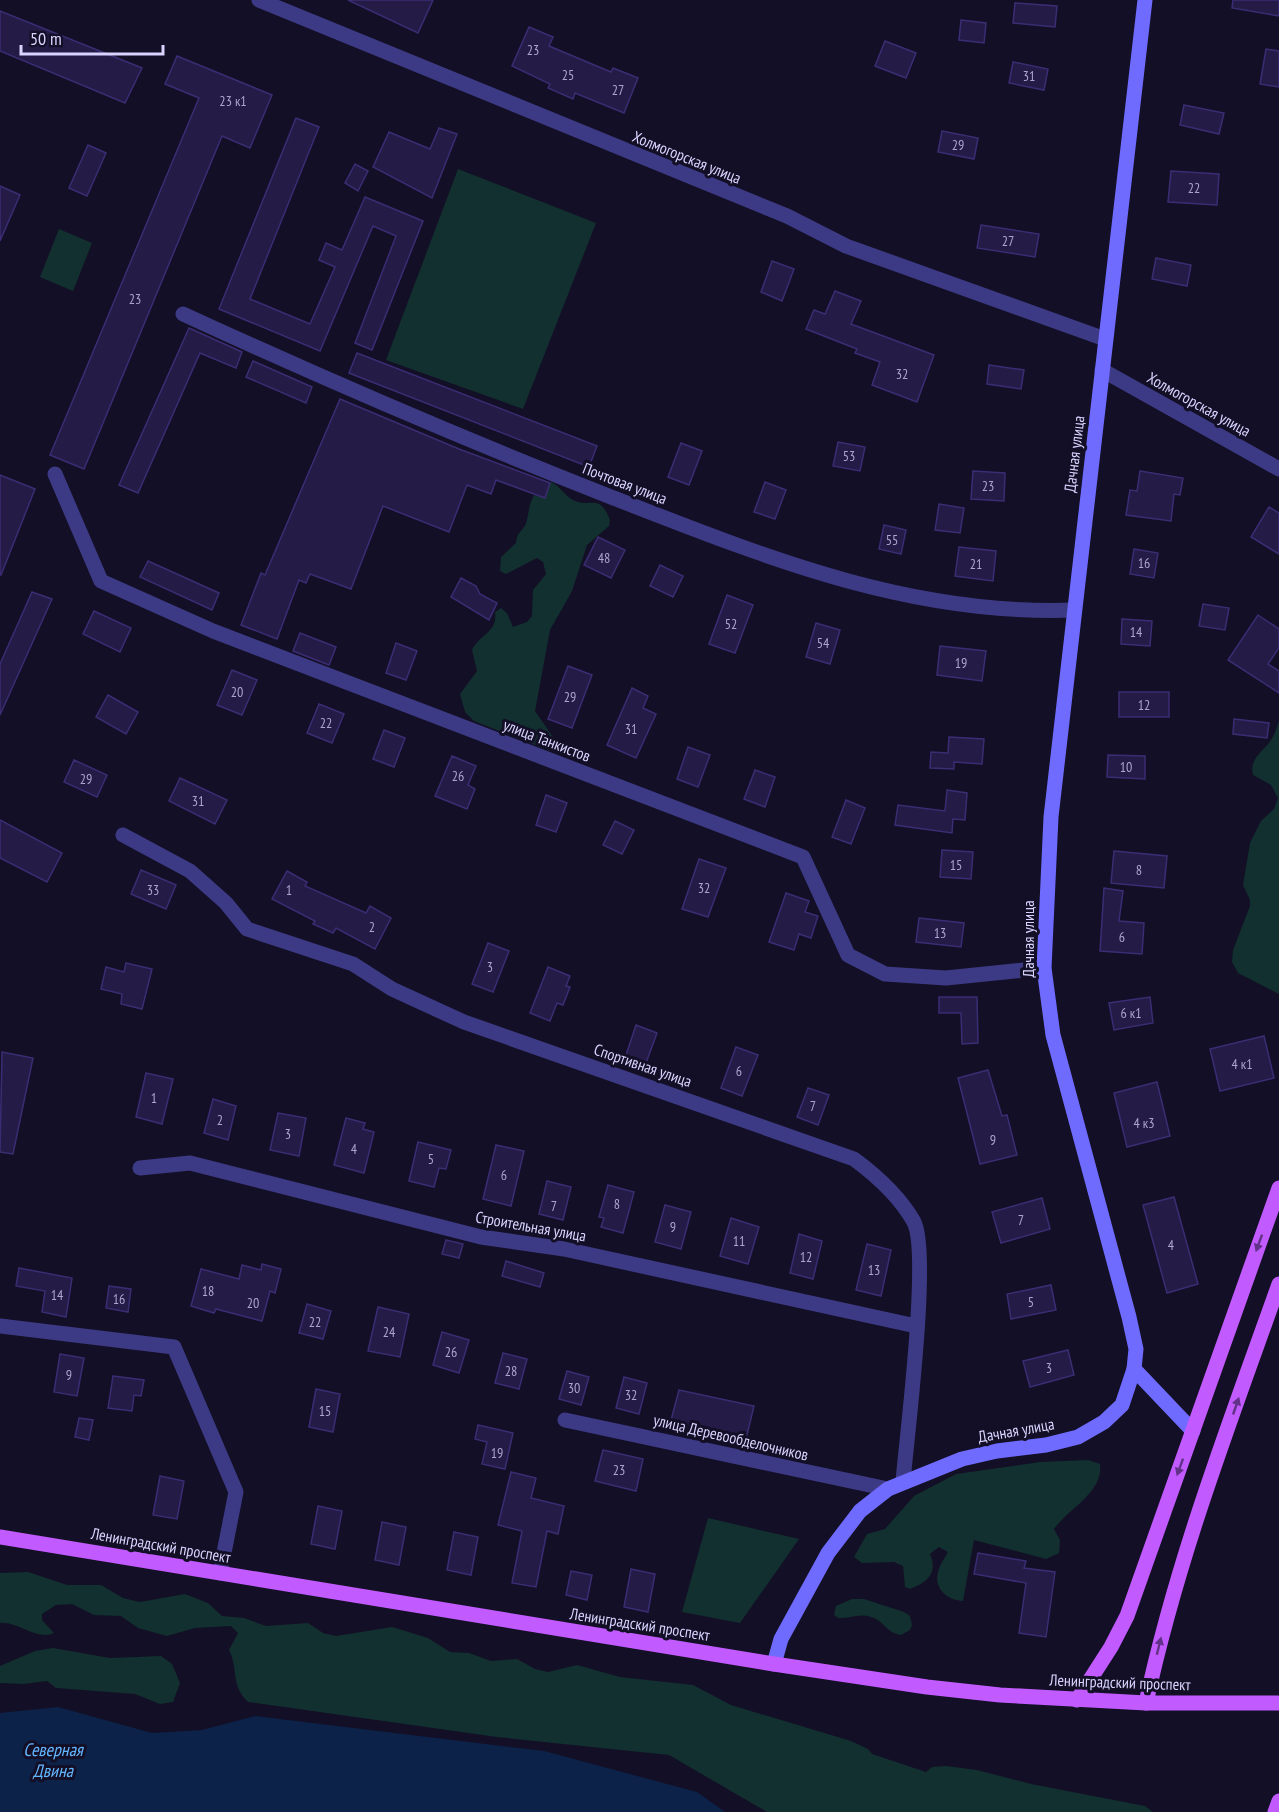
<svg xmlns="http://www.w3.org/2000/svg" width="1279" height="1812" viewBox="0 0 1279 1812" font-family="'PT Sans Narrow',sans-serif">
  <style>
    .green { fill: #12302f }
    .water { fill: #0c2248 }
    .building { fill: #241b47; stroke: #3b2d73; stroke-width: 1.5 }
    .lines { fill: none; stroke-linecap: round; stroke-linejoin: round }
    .street { stroke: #3d3a85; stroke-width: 15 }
    .secondary { stroke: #6f6bff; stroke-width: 15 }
    .primary { stroke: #c25bff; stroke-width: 15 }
    .oneway { fill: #623188 }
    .labels { text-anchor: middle; stroke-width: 6; stroke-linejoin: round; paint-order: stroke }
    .number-label { font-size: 14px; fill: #aca6d1 }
    .street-label { font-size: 16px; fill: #d9d4ff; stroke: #130f26 }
    .water-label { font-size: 18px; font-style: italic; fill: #62b6ff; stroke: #130f26 }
  </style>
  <rect width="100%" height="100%" fill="#130f26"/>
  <g class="green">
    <polygon points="458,169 596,223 523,409 386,360"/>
    <polygon points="59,229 92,243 73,291 40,277"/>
    <path d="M551 482C560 486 564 495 573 500 591 509 599 492 610 520L609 526 587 545 572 591 550 630 535 711 557 743 556 750 550 751 474 721 465 712 460 694 477 671 472 650C480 634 498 632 495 612L501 608 507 613 513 627 527 622 532 616 533 590 546 574 543 562 537 558 506 574 500 571 501 557 516 543C516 532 525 530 527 520 529 511 529 504 534 495L545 498Z"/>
    <path d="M1279 721V994L1238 973 1232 962 1233 950 1250 906V900L1243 885 1250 843 1261 821 1274 809 1278 798 1271 785 1253 775C1249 758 1263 752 1271 740 1275 734 1277 727 1279 721Z"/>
    <path d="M1088 1460 1100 1464C1104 1492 1068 1509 1054 1529L1060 1540 1059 1553 1046 1559 974 1540 963 1601C946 1600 932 1587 939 1569 941 1562 945 1558 948 1552L939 1547 930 1554C938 1573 928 1582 910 1589L905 1587 903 1566 894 1562 862 1563 854 1557 867 1534 885 1529 914 1496 956 1474 1040 1462Z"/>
    <polygon points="708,1518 799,1539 740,1623 682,1612"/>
    <path d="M28 1572 67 1585H101L123 1598 140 1602 185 1594 208 1603 222 1616 244 1618 266 1626 308 1623 323 1633 336 1636 392 1627 428 1638 450 1652 469 1653 491 1661 517 1659 535 1669 548 1672 577 1665 620 1677 693 1685 731 1705 851 1741 868 1749 872 1754 926 1772 932 1767 946 1766 977 1770 1031 1784 1145 1806 1153 1812H767L669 1755 497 1737 248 1702C230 1684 239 1671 229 1650L238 1633 231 1626 195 1628 167 1636 138 1628 121 1616 94 1615 72 1604 56 1605 42 1614V1620L54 1633C36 1641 18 1621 0 1623V1573Z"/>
    <path d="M852 1599H864L904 1612 910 1616 912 1625 910 1630 901 1635C888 1633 886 1625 876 1619 862 1611 851 1619 838 1618L834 1615 836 1606Z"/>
    <polygon points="53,1648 110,1658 161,1656 172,1664 180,1683 173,1702 160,1704 135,1694 56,1688 47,1681 23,1684 0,1683 0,1666 35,1651"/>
  </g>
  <polygon class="water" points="58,1707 152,1733 202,1730 255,1716 544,1751 697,1792 725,1812 0,1812 0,1713"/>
  <g class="building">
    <polygon points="348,0 433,0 418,33"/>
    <polygon points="1233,0 1279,0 1279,16 1232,8"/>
    <polygon points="1015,3 1057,6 1055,27 1013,23"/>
    <polygon points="0,11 142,68 125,103 0,51"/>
    <polygon points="961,20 986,23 984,43 959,40"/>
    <polygon points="529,27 553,37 549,46 611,72 613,68 638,78 624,113 575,93 573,99 548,88 550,84 512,66"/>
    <polygon points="885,41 916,53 906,78 875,66"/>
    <polygon points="1266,49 1279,51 1279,87 1260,84"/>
    <polygon points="177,56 272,95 250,148 222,136 84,469 50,455 199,98 165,84"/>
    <polygon points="1013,62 1048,69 1044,90 1009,83"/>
    <polygon points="1184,105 1224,113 1219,134 1180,125"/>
    <polygon points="296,118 319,127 250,299 310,324 335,267 319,260 326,243 342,250 365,197 423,221 372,350 355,343 396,236 373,226 320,351 219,309"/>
    <polygon points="439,128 457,134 432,198 373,167 389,132 430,149"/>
    <polygon points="942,131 978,138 974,159 938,152"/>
    <polygon points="88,145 106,153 87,196 69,188"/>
    <polygon points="355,164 368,171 358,191 345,183"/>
    <polygon points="1171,171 1219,174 1217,205 1168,202"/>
    <polygon points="0,186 20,195 0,241"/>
    <polygon points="981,225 1039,234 1035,257 977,248"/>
    <polygon points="1156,258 1191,265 1187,286 1152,279"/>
    <polygon points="772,261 794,269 782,301 761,292"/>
    <polygon points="835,291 861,301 851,324 934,355 917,402 872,385 880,362 855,353 857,349 806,329 814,310 825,314"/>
    <polygon points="189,328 242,352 236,368 200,353 138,493 119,485"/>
    <polygon points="357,353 597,446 589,467 349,373"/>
    <polygon points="253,361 312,387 306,403 246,377"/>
    <polygon points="989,365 1024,370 1021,389 987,384"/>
    <polygon points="340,399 459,449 550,483 545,498 496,480 491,494 467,485 449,532 383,506 351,589 310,574 306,583 299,580 277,639 241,625 261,573 265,575"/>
    <polygon points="838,442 865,447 860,471 833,466"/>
    <polygon points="681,443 702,451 689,485 668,477"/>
    <polygon points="973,471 1005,473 1004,501 971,499"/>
    <polygon points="1140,471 1183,478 1180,495 1174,494 1171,521 1126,515 1130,490 1137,491"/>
    <polygon points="0,475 35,489 1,575 0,575"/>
    <polygon points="765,482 786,490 775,519 754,512"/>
    <polygon points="939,504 964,508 960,533 935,530"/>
    <polygon points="1269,507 1279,513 1279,554 1251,537"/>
    <polygon points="884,525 906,530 901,554 879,549"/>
    <polygon points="598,537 625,550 611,578 584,565"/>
    <polygon points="959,547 996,551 993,581 955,576"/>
    <polygon points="1134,549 1158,553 1154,578 1130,574"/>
    <polygon points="148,561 219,593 212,610 140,577"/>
    <polygon points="660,565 683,576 673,597 650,586"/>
    <polygon points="461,578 476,586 480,594 497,603 489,620 451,597"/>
    <polygon points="32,592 52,599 0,715 0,664"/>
    <polygon points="727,595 753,605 735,653 709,644"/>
    <polygon points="1203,604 1229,608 1225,630 1199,626"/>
    <polygon points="94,611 131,628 120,652 83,634"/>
    <polygon points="1258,615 1279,629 1279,648 1268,664 1279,671 1279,693 1228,660"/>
    <polygon points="1122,619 1152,621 1150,646 1121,644"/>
    <polygon points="816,623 840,630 830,664 806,657"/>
    <polygon points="300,633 336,647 329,665 293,651"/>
    <polygon points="396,643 417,651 406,680 386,673"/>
    <polygon points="940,646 986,651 982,681 937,675"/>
    <polygon points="568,666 592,675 572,728 548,719"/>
    <polygon points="232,670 257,680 242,715 217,705"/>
    <polygon points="632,688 648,696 643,708 656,714 636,758 607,745"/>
    <rect x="1119" y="692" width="50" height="25"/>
    <polygon points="108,695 138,712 126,734 96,717"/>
    <polygon points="319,704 344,714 332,743 307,733"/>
    <polygon points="1234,719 1269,723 1267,738 1233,734"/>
    <polygon points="384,730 405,738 394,767 373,759"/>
    <polygon points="949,737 984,739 982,764 954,762 954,769 930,768 931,752 948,753"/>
    <polygon points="688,747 710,755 698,787 677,779"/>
    <polygon points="1108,755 1145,756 1145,779 1107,777"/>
    <polygon points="452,756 476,766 468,785 475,789 467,809 435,796"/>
    <polygon points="74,760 107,775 97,797 64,782"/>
    <polygon points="755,770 775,777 765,807 744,799"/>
    <polygon points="180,778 227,800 215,824 169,801"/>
    <polygon points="947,790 967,793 965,820 953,819 952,833 895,825 898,805 945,811"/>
    <polygon points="546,795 567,803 556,832 536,825"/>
    <polygon points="846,800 865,808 851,844 832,837"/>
    <polygon points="0,820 62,853 47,882 0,858"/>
    <polygon points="615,821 634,830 622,854 603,845"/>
    <polygon points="942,850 973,852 971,879 940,877"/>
    <polygon points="1114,851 1167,856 1164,888 1111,883"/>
    <polygon points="699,859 726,868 708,917 682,909"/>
    <polygon points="141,870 176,885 166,909 131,894"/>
    <polygon points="287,871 307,882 305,886 366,913 370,906 391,918 375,949 336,928 333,933 313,924 315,921 272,899"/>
    <polygon points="1104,888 1123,891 1119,921 1144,923 1142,954 1100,951"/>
    <polygon points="786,893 809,901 805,912 818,916 811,938 799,934 794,950 769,942"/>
    <polygon points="919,918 964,923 961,947 916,942"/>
    <polygon points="488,943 509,951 493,992 472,984"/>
    <polygon points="126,963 152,969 142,1009 121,1004 122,994 101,989 106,967 124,972"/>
    <polygon points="548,967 570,976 566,986 570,987 563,1005 557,1003 550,1021 530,1013"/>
    <polygon points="939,997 977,997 978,1043 962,1044 961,1013 939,1013"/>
    <polygon points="1150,997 1153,1023 1114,1030 1109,1003"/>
    <polygon points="636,1025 657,1033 646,1063 626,1055"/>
    <polygon points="1264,1036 1274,1078 1220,1091 1210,1049"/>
    <polygon points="736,1047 758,1055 742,1096 721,1088"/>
    <polygon points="2,1052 33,1058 13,1154 0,1152"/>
    <polygon points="988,1070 1002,1116 1007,1115 1017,1155 980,1164 958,1078"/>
    <polygon points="146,1073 173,1079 162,1124 136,1117"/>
    <polygon points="1157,1082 1170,1136 1127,1147 1114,1093"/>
    <polygon points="808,1088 829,1095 818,1125 797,1117"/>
    <polygon points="213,1099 236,1106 228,1140 204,1133"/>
    <polygon points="278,1113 306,1118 299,1156 270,1150"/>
    <polygon points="346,1118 365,1123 363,1129 374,1132 364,1173 334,1165"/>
    <polygon points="418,1142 451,1150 446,1169 439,1168 434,1187 409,1181"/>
    <polygon points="496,1145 524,1151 511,1206 483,1199"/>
    <polygon points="547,1181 571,1187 563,1220 539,1214"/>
    <polygon points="608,1185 634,1192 623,1233 601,1227 604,1218 599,1217"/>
    <polygon points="1174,1197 1198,1284 1167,1293 1143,1205"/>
    <polygon points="1042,1198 1050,1229 1001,1243 992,1212"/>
    <polygon points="665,1205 691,1212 681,1249 655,1242"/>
    <polygon points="731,1218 759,1227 748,1264 720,1256"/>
    <polygon points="799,1234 822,1241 813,1279 790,1273"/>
    <polygon points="446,1240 463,1244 459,1258 442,1254"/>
    <polygon points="867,1244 891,1250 881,1296 856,1290"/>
    <polygon points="506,1261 544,1273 540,1287 502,1276"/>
    <polygon points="262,1264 281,1269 275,1293 270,1291 262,1321 216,1309 214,1313 191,1306 201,1269 239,1279 242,1265 261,1270"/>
    <polygon points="19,1268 72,1278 66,1317 42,1312 45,1291 16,1286"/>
    <polygon points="1051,1285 1056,1310 1011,1319 1007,1294"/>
    <polygon points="109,1286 131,1289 128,1312 106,1308"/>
    <polygon points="307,1304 331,1311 323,1339 299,1333"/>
    <polygon points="378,1307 409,1314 400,1357 368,1351"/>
    <polygon points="442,1332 469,1340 459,1373 433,1365"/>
    <polygon points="1068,1350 1074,1375 1030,1387 1023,1361"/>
    <polygon points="503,1353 527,1359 519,1389 495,1383"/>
    <polygon points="60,1354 84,1358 77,1396 54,1392"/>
    <polygon points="567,1371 589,1377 581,1405 559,1399"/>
    <polygon points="113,1376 144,1380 141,1396 134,1395 132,1411 108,1408"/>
    <polygon points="624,1377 647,1383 639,1414 616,1408"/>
    <polygon points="316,1389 340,1394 333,1432 309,1427"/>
    <polygon points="679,1390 754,1406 745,1443 670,1424"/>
    <polygon points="79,1418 93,1420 89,1440 75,1437"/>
    <polygon points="478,1425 513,1433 505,1469 482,1464 487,1442 475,1439"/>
    <polygon points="603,1450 643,1459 636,1491 595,1481"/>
    <polygon points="511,1472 536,1478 531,1498 564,1506 558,1534 547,1531 536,1587 512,1583 522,1531 498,1525"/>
    <polygon points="160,1476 184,1481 177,1519 153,1515"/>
    <polygon points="318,1506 342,1511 335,1549 311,1544"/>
    <polygon points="382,1522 406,1527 399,1565 375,1560"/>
    <polygon points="454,1532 478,1537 471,1575 447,1570"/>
    <polygon points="978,1553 1026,1561 1024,1568 1055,1572 1046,1637 1019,1633 1026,1583 974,1574"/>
    <polygon points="631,1569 655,1574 648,1612 624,1607"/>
    <polygon points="571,1571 592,1575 587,1600 566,1595"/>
  </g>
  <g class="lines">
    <g class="street">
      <polyline points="259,0 787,216 846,246 1105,339"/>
      <path d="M183 314C324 379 466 440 611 497 763 556 908 616 1074 610"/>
      <polyline points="1102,370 1279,469"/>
      <polyline points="55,474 101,581 213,631 803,857 848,955 885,974 946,978 1044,968"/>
      <path d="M123 835 190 871 226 903 247 929 353 964 392 989 464 1022 854 1159C877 1176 900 1197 914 1222 930 1254 907 1435 903 1481"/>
      <polyline points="140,1168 190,1163 481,1237 564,1249 916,1326"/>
      <polyline points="0,1326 174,1347 236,1492 220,1573"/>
      <polyline points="565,1420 888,1489"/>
    </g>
    <g class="secondary">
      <polyline points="1134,1369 1193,1431"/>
      <polyline points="774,1664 781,1639 828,1553 860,1511 888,1489 962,1459 997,1451 1046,1445 1078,1437 1104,1422 1122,1405 1134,1369 1136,1349 1129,1317 1053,1035 1044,968 1051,817 1145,0"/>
    </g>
    <g class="primary">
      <polyline points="0,1537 774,1664 927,1687 1000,1695 1146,1703 1279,1703"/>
      <polyline points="1077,1700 1111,1647 1127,1616 1279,1188"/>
      <path d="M1146 1703C1177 1559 1230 1422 1279 1284"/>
      <polyline points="1275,1812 1279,1801"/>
    </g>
  </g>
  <defs><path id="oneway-solid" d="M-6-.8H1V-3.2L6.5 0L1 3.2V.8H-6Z" transform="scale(1.5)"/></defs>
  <g class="oneway">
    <use href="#oneway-solid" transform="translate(1259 1243) rotate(110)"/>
    <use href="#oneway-solid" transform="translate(1236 1406) rotate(-71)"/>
    <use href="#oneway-solid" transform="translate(1180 1467) rotate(110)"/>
    <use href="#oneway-solid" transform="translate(1159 1646) rotate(-76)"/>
  </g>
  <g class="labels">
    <g class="number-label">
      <text x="533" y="55">23</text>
      <text x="568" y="80">25</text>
      <text x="1029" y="81">31</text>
      <text x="618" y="95">27</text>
      <text x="233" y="106">23 к1</text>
      <text x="958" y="150">29</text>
      <text x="1194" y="193">22</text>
      <text x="1008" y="246">27</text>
      <text x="135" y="304">23</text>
      <text x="902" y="379">32</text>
      <text x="849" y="461">53</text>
      <text x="988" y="491">23</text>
      <text x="892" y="545">55</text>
      <text x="604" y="563">48</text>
      <text x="1144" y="568">16</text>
      <text x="976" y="569">21</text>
      <text x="731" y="629">52</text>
      <text x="1136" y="637">14</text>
      <text x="823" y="648">54</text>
      <text x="961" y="668">19</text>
      <text x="237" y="697">20</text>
      <text x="570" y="702">29</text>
      <text x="1144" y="710">12</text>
      <text x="326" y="728">22</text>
      <text x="631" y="734">31</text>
      <text x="1126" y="772">10</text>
      <text x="458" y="781">26</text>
      <text x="86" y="784">29</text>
      <text x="198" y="806">31</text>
      <text x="956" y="870">15</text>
      <text x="1139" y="875">8</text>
      <text x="704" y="893">32</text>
      <text x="153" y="895">33</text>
      <text x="289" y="895">1</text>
      <text x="372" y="932">2</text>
      <text x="940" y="938">13</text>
      <text x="1122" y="942">6</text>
      <text x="490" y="972">3</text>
      <text x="1131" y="1018">6 к1</text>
      <text x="1242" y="1069">4 к1</text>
      <text x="739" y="1076">6</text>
      <text x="154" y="1103">1</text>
      <text x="813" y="1111">7</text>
      <text x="220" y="1125">2</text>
      <text x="1144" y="1128">4 к3</text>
      <text x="288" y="1139">3</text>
      <text x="993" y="1145">9</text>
      <text x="354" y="1154">4</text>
      <text x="431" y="1164">5</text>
      <text x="504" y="1180">6</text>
      <text x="617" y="1209">8</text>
      <text x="554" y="1211">7</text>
      <text x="1021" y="1225">7</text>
      <text x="673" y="1232">9</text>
      <text x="739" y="1246">11</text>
      <text x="1171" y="1250">4</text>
      <text x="806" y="1262">12</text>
      <text x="874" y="1275">13</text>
      <text x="208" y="1296">18</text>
      <text x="57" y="1300">14</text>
      <text x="119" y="1304">16</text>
      <text x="1031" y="1307">5</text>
      <text x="253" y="1308">20</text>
      <text x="315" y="1327">22</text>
      <text x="389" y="1337">24</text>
      <text x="451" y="1357">26</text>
      <text x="1049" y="1373">3</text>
      <text x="511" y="1376">28</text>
      <text x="69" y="1380">9</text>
      <text x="574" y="1393">30</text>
      <text x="631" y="1400">32</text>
      <text x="325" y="1416">15</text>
      <text x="497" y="1458">19</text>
      <text x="619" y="1475">23</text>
    </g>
    <g class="street-label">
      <text transform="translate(687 157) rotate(22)" y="6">Холмогорская улица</text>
      <text transform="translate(1199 404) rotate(29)" y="6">Холмогорская улица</text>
      <text transform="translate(1074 454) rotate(-83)" y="6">Дачная улица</text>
      <text transform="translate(625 483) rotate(21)" y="6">Почтовая улица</text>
      <text transform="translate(547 740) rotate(21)" y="6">улица Танкистов</text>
      <text transform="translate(1028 939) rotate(-90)" y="6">Дачная улица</text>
      <text transform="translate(643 1065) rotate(19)" y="6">Спортивная улица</text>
      <text transform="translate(531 1226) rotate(10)" y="6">Строительная улица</text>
      <text transform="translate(1016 1430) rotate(-10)" y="6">Дачная улица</text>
      <text transform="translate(731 1437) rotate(13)" y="6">улица Деревообделочников</text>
      <text transform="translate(161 1545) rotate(10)" y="6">Ленинградский проспект</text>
      <text transform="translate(640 1624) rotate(9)" y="6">Ленинградский проспект</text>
      <text transform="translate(1120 1682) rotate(2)" y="6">Ленинградский проспект</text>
    </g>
    <g class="water-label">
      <text x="53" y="1756">Северная<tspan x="53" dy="21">Двина</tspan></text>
    </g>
  </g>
  <path d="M21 45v9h142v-9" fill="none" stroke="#d9d4ff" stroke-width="3"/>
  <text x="30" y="45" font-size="18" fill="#d9d4ff" stroke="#130f26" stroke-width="4.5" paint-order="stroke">50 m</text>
</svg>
